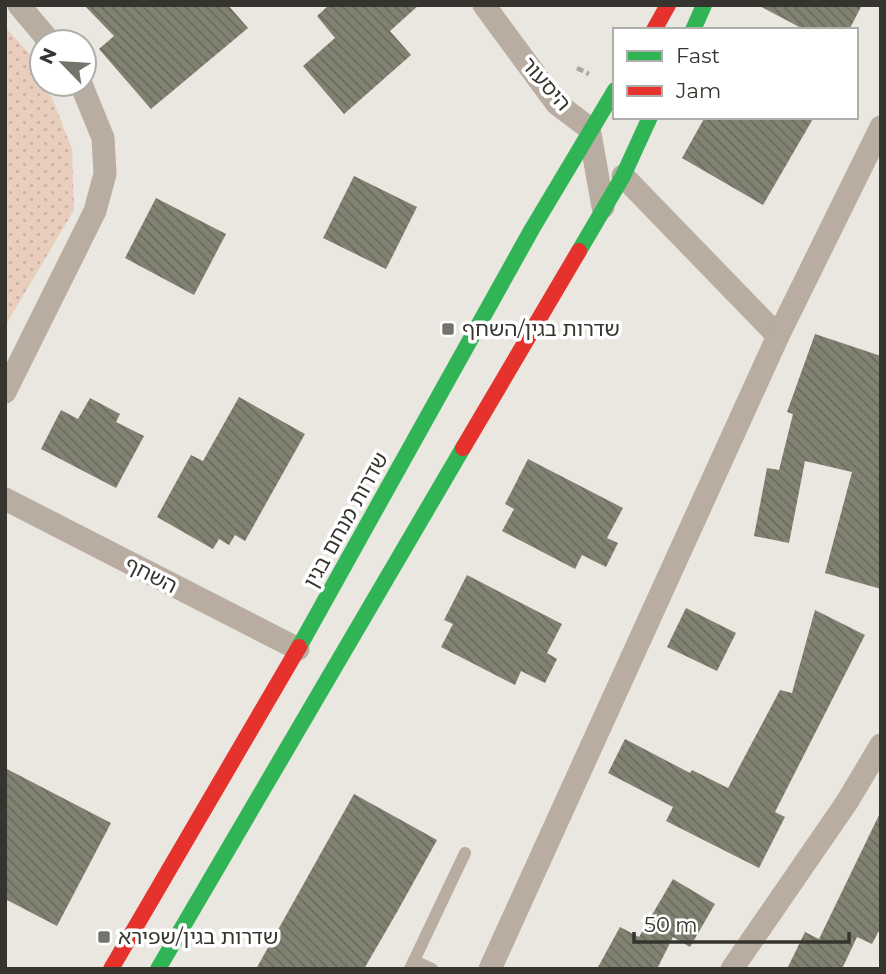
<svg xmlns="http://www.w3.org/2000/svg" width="886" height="974" viewBox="0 0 886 974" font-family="Montserrat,'Noto Sans Hebrew',sans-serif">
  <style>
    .green { fill: url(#green-dots) }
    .building { fill: url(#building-back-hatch) }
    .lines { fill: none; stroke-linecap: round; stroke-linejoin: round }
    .path { stroke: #ada69e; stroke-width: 4.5; stroke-dasharray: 7 3.5; stroke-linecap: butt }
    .lane { stroke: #b8ada0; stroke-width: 12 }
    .street { stroke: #b8ada0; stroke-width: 23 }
    .fast { stroke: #30b455; stroke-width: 16 }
    .jam { stroke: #e5322d; stroke-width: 16 }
    .poi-dot { fill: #74736c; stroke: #fff; stroke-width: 2.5 }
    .labels { text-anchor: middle; stroke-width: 7; stroke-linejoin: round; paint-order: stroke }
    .street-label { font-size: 21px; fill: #35342e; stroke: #fff }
    .poi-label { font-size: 21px; fill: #35342e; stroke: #fff; text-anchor: start }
  </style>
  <defs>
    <pattern id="green-dots" width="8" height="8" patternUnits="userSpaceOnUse" patternTransform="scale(1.75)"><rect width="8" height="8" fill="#e9cebe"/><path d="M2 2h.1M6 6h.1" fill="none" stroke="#c8b2a4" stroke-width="1.8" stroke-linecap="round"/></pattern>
    <pattern id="building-back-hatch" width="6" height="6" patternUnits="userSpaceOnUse" patternTransform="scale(1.75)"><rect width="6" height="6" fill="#818272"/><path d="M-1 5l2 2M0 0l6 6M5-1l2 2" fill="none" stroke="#6a6b5e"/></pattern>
  </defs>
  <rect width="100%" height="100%" fill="#e9e7df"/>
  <polygon class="green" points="5,27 29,53 52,98 72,149 74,210 5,326"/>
  <g class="building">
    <polygon points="84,5 228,5 248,28 151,109 99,49 114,36"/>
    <polygon points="329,5 419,5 390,31 411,55 344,114 303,66 335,38 317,16"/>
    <polygon points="758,5 862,5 849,30 805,30"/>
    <polygon points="705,117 814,117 763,205 682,158"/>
    <polygon points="354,176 417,207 386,269 323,238"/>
    <polygon points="156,198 226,234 194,295 125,258"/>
    <polygon points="815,334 881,356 881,589 825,573 852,472 805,461 789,543 754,536 767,468 779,470 793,414 787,412"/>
    <polygon points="239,397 305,434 245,541 235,535 229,545 219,539 213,549 157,517 191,455 203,461"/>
    <polygon points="90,398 120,414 116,422 144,436 116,488 41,449 61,410 78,419"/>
    <polygon points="528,459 623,508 607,538 618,543 606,567 582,555 575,569 502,531 514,509 505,504"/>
    <polygon points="467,575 562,624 547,653 557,659 545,683 521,671 515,685 441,647 453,624 444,620"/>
    <polygon points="686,608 736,633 717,671 667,647"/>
    <polygon points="815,610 865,635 775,812 785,817 759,868 666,821 673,807 608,773 625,739 690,773 692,770 728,788 780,690 792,693"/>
    <polygon points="5,768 111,823 57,926 5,899"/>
    <polygon points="354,794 437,840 397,912 364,969 256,969"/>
    <polygon points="881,811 881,927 872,944 857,937 842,969 787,969 805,932 819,939"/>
    <polygon points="673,879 715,904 690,947 673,937 657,969 597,969 620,927 639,937"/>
  </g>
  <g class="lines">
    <polyline class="path" points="577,68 589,74"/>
    <g class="lane">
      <polyline points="414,961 432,969"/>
      <polyline points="410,969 465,853"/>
    </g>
    <g class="street">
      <polyline points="19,5 50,42"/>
      <polyline points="484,5 557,104 589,128 603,207"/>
      <polyline points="623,176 778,336"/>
      <polyline points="5,392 95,211 105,174 103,138 81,84"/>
      <polyline points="5,499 298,649"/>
      <polyline points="490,969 778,336 881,127"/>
      <polyline points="732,969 847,802 881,745"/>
    </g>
    <g class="fast">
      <polyline points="693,30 704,5"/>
      <polyline points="579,251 623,176 650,117"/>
      <polyline points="299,647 532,229 615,90"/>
      <polyline points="158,969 463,448"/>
    </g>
    <g class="jam">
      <polyline points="654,30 668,5"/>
      <polyline points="463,448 579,251"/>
      <polyline points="111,969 299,647"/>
    </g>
  </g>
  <g class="poi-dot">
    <rect x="441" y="322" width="14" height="14" rx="3.5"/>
    <rect x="97" y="930" width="14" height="14" rx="3.5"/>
  </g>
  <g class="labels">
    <g class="street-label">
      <text transform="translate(546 84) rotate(49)" y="7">היסעור</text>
      <text transform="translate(346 520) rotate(-61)" y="7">שדרות מנחם בגין</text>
      <text transform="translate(151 575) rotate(27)" y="7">השחף</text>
    </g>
    <g class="poi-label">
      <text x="462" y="336">שדרות בגין/השחף</text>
      <text x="118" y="944">שדרות בגין/שפירא</text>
    </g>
  </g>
  <rect width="886" height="974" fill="none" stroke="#35342e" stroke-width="14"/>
  <rect x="613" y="28" width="245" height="91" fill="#ffffff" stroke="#aeaeab" stroke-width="2"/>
  <rect x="627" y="51" width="35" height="10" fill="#30b455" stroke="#aeaeab" stroke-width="2"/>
  <text x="676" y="63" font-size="21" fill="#35342e">Fast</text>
  <rect x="627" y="86" width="35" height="10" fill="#e5322d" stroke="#aeaeab" stroke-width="2"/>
  <text x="676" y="98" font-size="21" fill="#35342e">Jam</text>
  <g transform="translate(63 63) rotate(295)"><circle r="33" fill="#ffffff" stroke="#aeaeab" stroke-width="2"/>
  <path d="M0-5L12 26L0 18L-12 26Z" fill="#74736c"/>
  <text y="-10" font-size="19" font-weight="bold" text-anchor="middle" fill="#35342e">N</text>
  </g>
  <path d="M634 932v10h215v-10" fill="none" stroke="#35342e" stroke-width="3.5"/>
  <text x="644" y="932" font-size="21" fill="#35342e" stroke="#ffffff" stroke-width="5" paint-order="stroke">50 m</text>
</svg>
